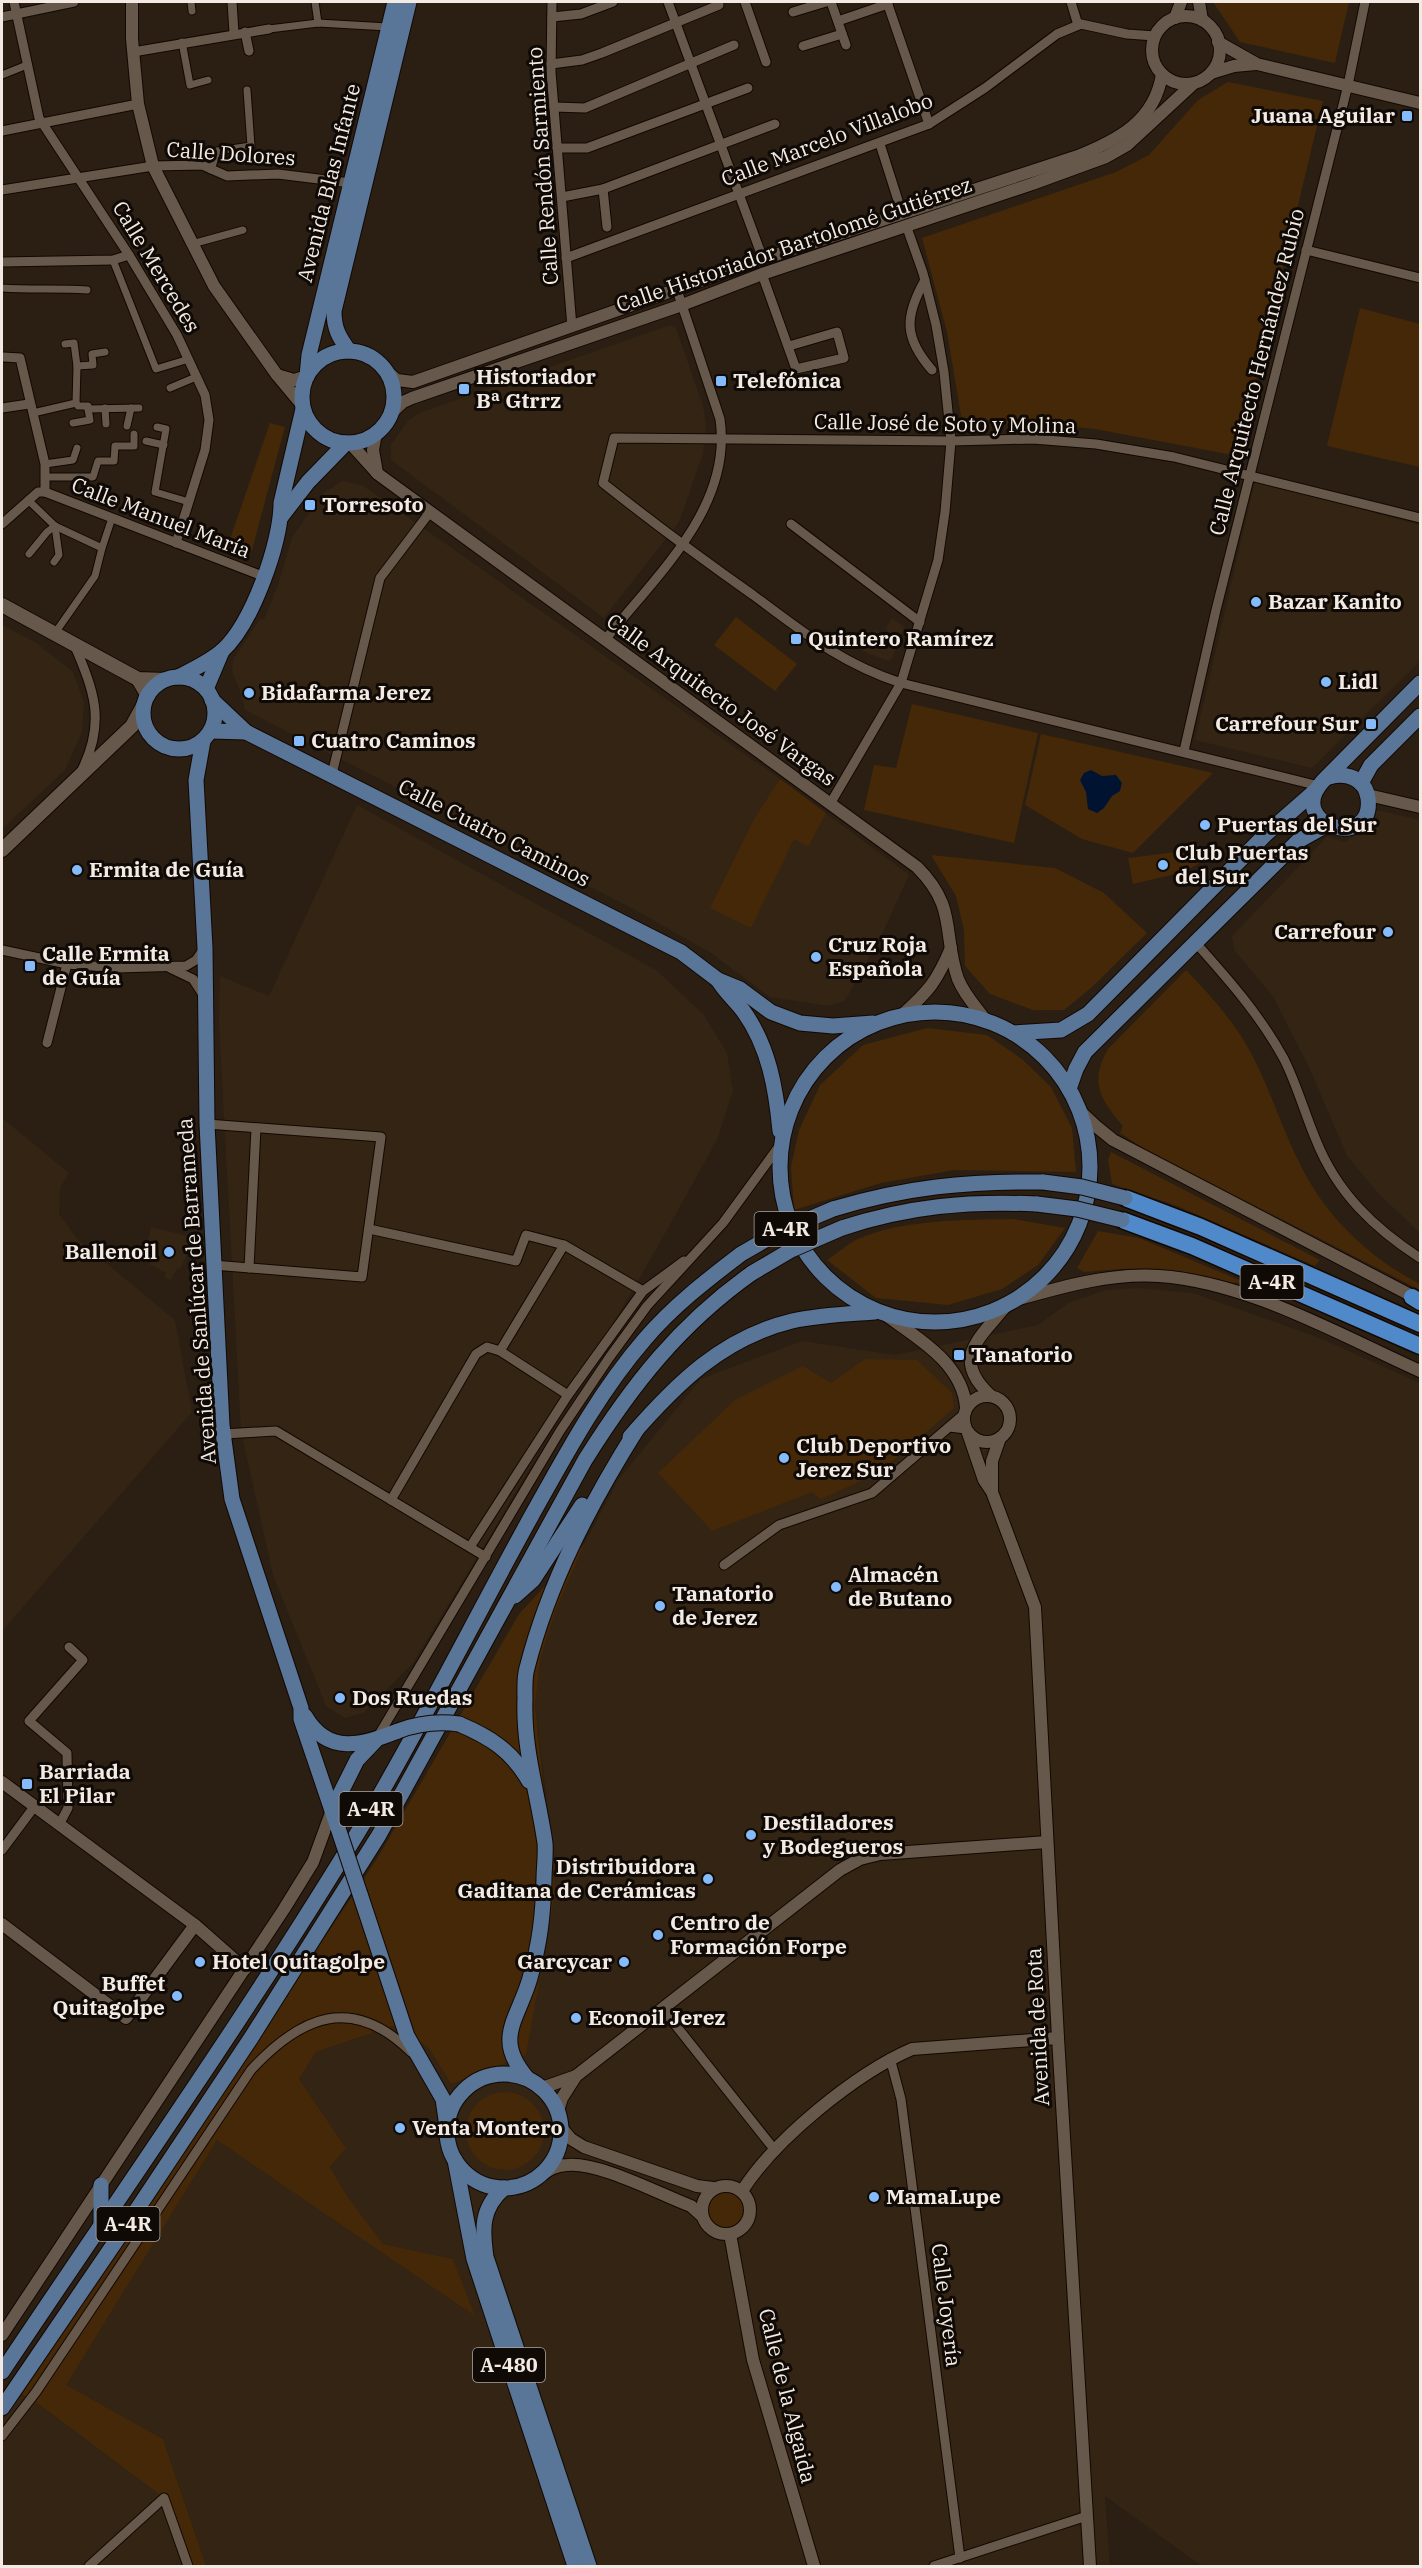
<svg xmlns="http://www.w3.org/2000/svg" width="1422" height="2568" viewBox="0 0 1422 2568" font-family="'IBM Plex Serif',serif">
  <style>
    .built { fill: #342413 }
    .green { fill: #442808 }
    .water { fill: #001331 }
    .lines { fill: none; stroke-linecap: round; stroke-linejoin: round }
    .pedestrian-casing { stroke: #130802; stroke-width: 9 }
    .minor-casing { stroke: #130802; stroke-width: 11 }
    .tertiary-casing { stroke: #130802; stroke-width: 14 }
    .secondary-casing { stroke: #130802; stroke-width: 16 }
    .primary-casing { stroke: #130802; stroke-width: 17 }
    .motorway-casing { stroke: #130802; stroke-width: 19 }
    .pedestrian { stroke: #66584b; stroke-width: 7 }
    .minor { stroke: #66584b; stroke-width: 9 }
    .tertiary { stroke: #66584b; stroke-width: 12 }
    .secondary { stroke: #66584b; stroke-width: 14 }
    .primary { stroke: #597597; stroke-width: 15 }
    .motorway { stroke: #5089c9; stroke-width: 16 }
    .primary-bridge-casing { stroke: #130802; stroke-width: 17; stroke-linecap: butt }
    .primary-bridge { stroke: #597597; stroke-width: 15 }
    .poi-dot { fill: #85bbfb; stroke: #0f0a06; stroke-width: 2 }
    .labels { text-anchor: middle; stroke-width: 6; stroke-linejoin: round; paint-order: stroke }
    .shield { fill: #0f0a06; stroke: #afa7a1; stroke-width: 1.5 }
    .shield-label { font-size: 20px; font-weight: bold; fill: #f3eae3 }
    .poi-label { font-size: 21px; font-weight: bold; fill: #f3eae3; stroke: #0f0a06; text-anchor: start }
    .street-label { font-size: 21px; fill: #f3eae3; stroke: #0f0a06 }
  </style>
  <rect width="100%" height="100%" fill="#2b1f13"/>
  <g class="built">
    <polygon points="670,325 676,328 703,406 706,424 703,454 679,522 604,618 391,460 391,445 408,421 419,413"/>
    <polygon points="342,481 362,485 780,779 909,875 883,932 845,1001 828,1006 770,997 711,953 641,913 245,710 240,690 232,672 233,660 260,619 264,620 278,585 292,537 324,493"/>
    <polygon points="1255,481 1420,525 1420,661 1312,768 1195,740"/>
    <polygon points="892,618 904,627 892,659 888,661 865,652 857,645 867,630 873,634 877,630 882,635 888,631 886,628"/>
    <polygon points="2,625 35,642 73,672 84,702 82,732 65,770 2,829"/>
    <polygon points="357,805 656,970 704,1015 727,1053 733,1091 717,1140 658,1246 493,1531 413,1663 363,1713 345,1718 326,1706 273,1575 241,1431 219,1024 220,976 269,996"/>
    <polygon points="1377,810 1420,820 1420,1233 1377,1192 1347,1156 1308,1065 1272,995 1234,950 1232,936 1327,837 1345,842 1367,828"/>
    <polygon points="2,1118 69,1173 60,1188 59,1214 78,1240 175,1320 192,1412 2,1631"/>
    <polygon points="151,1227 191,1237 192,1245 180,1269 177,1268 171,1280 164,1277 166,1273 149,1264 153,1257 146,1247"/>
    <polygon points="1140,1288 1193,1293 1317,1337 1420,1383 1420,2566 1202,2566 1105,2496 1110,2566 206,2566 163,2439 65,2385 217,2139 474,2315 453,2259 383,2244 347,2196 330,2167 346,2148 299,2079 316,2052 393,2026 428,2047 451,2084 526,2054 546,1794 535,1705 541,1657 555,1612 585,1543 618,1480 701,1379 802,1341 895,1355 1038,1325 1068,1303 1106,1290"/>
    <polygon points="22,2394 44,2408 164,2498 188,2566 2,2566 2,2420"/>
  </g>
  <g class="green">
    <polygon points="1213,2 1349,2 1335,63 1240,42"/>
    <polygon points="1228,82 1323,101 1238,456 1095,429 1026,422 963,427 947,332 922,238 1116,172 1149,155 1198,100"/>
    <polygon points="1360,308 1420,324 1420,467 1327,446"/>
    <polygon points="270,423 285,427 252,550 246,555 227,548"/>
    <polygon points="736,617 797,664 775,691 714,645"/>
    <polygon points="912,704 1038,733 1014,843 864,810 874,765 896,768"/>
    <polygon points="1041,734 1213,773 1133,853 1082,839 1025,805"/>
    <polygon points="780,779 826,813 808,847 794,839 751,928 710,908 754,819"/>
    <polygon points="1193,840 1210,857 1184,872 1133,884 1128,858 1176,852"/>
    <polygon points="931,855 1055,868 1104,893 1147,933 1091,988 1064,1010 1033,1010 990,994 965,966 964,930 956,896"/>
    <path d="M1186 970C1207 992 1230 1017 1246 1044 1269 1084 1281 1128 1302 1168 1327 1218 1371 1259 1420 1284V1290L1146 1150 1120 1133 1123 1126C1100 1099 1089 1082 1108 1049Z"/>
    <polygon points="927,1028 987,1035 1022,1059 1051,1087 1072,1128 1076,1172 955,1170 881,1183 794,1210 791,1167 799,1130 820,1085 863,1045"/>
    <polygon points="1111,1152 1320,1260 1315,1266 1177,1206 1112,1184 1108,1160"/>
    <path d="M1013 1219 1065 1228 1038 1265 1002 1289 948 1305 876 1298 827 1260C837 1254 847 1244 858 1239 903 1219 965 1220 1013 1219Z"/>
    <path d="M1098 1231 1139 1238 1244 1282C1224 1286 1205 1275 1186 1272 1151 1266 1118 1269 1084 1272L1077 1268Z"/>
    <polygon points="865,1359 917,1360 952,1393 954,1408 880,1472 828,1496 820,1499 812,1492 712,1531 658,1473 735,1400 803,1366 831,1383"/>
    <polygon points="585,1543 555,1612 541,1657 535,1705 555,1893 526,2055 451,2084 428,2047 393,2026 316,2052 299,2079 346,2148 330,2167 347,2196 383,2244 453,2259 475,2316 217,2140 66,2385 163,2439 206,2566 188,2566 164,2498 44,2408 22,2394 378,1857 519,1614"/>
    <circle cx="505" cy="2131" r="39"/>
    <circle cx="725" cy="2210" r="19"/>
  </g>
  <polygon class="water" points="1091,770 1102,776 1116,775 1122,783 1120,791 1112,796 1104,808 1097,813 1088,809 1086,792 1080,780 1084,773"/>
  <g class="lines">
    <defs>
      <g id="pedestrian">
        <polyline points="191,2 192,11"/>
        <polyline points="315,2 318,23"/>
        <polyline points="269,29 318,23 388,27"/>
        <polyline points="182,42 190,85 208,80"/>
        <polyline points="2,75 27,65"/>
        <polyline points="211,170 217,151 251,146 247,90"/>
        <polyline points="192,244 243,230"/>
        <polyline points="113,260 156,369 189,359"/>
        <path d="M2 288C30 290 58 288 87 290"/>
        <polyline points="77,366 93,365 92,354 105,352"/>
        <polyline points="170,388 196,377"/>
        <polyline points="76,403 78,406 88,406 88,409 139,408"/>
        <polyline points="105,408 106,424"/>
        <polyline points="33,413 76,403 77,366 74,343 65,344"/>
        <polyline points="73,423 90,420 88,409"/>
        <polyline points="127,426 131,408"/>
        <polyline points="157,427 166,429 155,492 189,502"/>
        <polyline points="146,441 164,445"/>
        <polyline points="45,464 73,460 77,448"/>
        <polyline points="46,477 93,477 98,461 114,461 115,446 134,446 134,434"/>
        <polyline points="28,500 55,526 102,548 95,576 55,633"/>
        <polyline points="102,548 112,518"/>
        <polyline points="29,554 47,532 55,526"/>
        <polyline points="54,562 59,555 55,526"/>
      </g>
      <g id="minor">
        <polyline points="14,2 39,118 129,255 177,335 205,395 209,420 205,450 176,543"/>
        <polyline points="232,2 234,33"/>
        <polyline points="552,2 551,72 572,327"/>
        <polyline points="668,2 763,259"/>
        <polyline points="745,2 766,62"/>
        <polyline points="831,2 846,45"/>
        <polyline points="887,2 929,124"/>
        <polyline points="1071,2 1078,25"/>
        <polyline points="793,12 826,2"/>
        <polyline points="2,17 74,2"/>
        <polyline points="552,17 581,14 613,2"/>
        <polyline points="838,21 888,4"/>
        <polyline points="245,32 249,51"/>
        <polyline points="803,46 842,34"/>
        <polyline points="133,52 269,29"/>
        <polyline points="551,64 582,60 602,53 719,5"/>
        <polyline points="554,107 585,108 734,45"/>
        <polyline points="2,131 138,104"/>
        <polyline points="880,144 902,213"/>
        <polyline points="557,148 587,148 748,88"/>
        <polyline points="603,189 607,227"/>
        <polyline points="2,190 153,166 202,165 227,176 278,174 351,183"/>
        <polyline points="562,197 603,189 775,124"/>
        <polyline points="1306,250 1420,278"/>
        <polyline points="566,258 929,124 985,88 1057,34 1081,24 1127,34 1155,36"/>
        <polyline points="2,262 113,260 129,255"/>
        <polyline points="762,274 796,369 844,358 837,332 789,346"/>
        <path d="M925 280C904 317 904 338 932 370"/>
        <polyline points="3,357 20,358 45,464 45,492"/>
        <polyline points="2,408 29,404"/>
        <polyline points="2,524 38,492 45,492 265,577"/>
        <polyline points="791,524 920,622"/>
        <path d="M605 640C655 576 733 508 720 419L677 290"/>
        <path d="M74 644C94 691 106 721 82 770"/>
        <polyline points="1184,751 1216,610 1348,85 1365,2"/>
        <polyline points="332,774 380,578 430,512"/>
        <path d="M1319 786 901 683C840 663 803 632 753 595 702 559 652 522 603 483L614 438 951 441 1033 439 1096 444 1174 457 1420 518"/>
        <polyline points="830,804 901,683 938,560 945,512 951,441 944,372 936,325 923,273 906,225"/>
        <path d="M1195 942C1228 979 1260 1015 1284 1059 1297 1085 1305 1114 1316 1140 1337 1193 1374 1228 1420 1258"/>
        <polyline points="2,950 67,964 117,968 186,966 196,960 203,950"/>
        <polyline points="170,968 193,979 202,993"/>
        <polyline points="47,1043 67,964"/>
        <polyline points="207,1124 381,1137 362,1277 213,1265"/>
        <polyline points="369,1229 516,1261 526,1235 564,1245"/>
        <polyline points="249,1268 256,1128"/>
        <polyline points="500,1351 564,1245 643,1291"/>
        <polyline points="949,1427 966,1429"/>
        <polyline points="223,1434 276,1431 486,1557"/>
        <polyline points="391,1500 476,1354 487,1347 500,1351 568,1395"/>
        <polyline points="470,1547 568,1395 643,1291 684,1261"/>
        <polyline points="724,1565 779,1525 872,1493 963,1415"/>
        <polyline points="377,1738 560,1431 609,1358 647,1306 723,1223 777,1149"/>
        <polyline points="59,1825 68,1808 67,1753 29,1721 83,1660 69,1647"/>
        <polyline points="2,1850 34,1807"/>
        <polyline points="662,2008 774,2149"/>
        <polyline points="890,2058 901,2099 960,2558"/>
        <path d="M2 2436 36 2392 251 2070C301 2016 352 1994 411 2052"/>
        <polyline points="89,2566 164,2498 188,2566"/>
        <polyline points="934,2566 1087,2516"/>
      </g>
      <g id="tertiary">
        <polyline points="132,2 132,39 138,104 153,166 214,286 277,375 302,405"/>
        <polyline points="1199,2 1202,20"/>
        <circle cx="1186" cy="50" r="34"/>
        <polyline points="1175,18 1181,2"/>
        <polyline points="1218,42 1257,64 1420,103"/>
        <polyline points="1211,73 1234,66 1256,64"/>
        <path d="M384 369 397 380 413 382 763 259 1078 156C1118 140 1155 121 1162 74"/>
        <polyline points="277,375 294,380 307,376"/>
        <polyline points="390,414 403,402 412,398 682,305 762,274 1032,184 1106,157 1127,145 1194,83"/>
        <polyline points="376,433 373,450 377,473"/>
        <path d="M350 443 378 474 917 867C958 908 942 933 958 979 964 994 975 1006 984 1018"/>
        <polyline points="1368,795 1420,807"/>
        <path d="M902 1015C929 991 937 981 951 948"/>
        <polyline points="1079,1110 1097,1127 1113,1140 1418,1299"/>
        <path d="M1019 1299C1065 1286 1111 1273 1159 1276 1248 1282 1340 1335 1420 1371"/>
        <path d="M887 1316C919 1339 963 1364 966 1408"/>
        <circle cx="987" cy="1419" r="23"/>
        <path d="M991 1396C951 1359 978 1340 1005 1307"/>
        <polyline points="968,1433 984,1480 992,1492 1035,1607 1058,2038 1090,2566"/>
        <polyline points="992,1491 992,1461 1000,1438"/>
        <polyline points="2,1782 195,1925 245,1969"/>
        <polyline points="2,1924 126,2018 195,1925"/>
        <polyline points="542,2088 576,2076 840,1870 860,1859 880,1854 1047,1842"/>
        <polyline points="558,2111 562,2098 576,2076"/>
        <polyline points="561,2127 571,2139 584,2147 697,2186 713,2188"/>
        <path d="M541 2175C549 2170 557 2165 567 2165 600 2162 659 2194 691 2206L702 2216"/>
        <circle cx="726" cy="2210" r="24"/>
        <path d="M742 2191C775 2139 855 2074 912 2049L1058 2038"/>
        <polyline points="730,2234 753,2360 814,2566"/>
        <polyline points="2,2335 284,1909 313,1862 332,1810"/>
      </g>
      <g id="secondary">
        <polyline points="2,605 138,679 166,680"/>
        <polyline points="138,679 148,696"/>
        <polyline points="2,850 132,726 144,704"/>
      </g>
      <g id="primary">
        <path d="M349 351C339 337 334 329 334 311L409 2"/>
        <circle cx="348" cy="397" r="46"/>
        <polyline points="307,376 309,355 395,2"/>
        <polyline points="281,517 308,482 346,443"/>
        <path d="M178 677C192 670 209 662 222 651 252 624 281 543 281 503L303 409"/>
        <circle cx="179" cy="713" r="36"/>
        <polyline points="206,689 222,651"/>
        <polyline points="212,700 246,732 681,952 718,980 740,989 771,1012 800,1023 833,1026 873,1023"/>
        <polyline points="211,731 246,732"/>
        <polyline points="203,741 196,780 205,948 207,1124 222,1425 232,1499 301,1708 301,1719 338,1828"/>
        <path d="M1329 777C1346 772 1365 778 1368 798 1375 852 1283 825 1323 781L1420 683"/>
        <polyline points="1361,783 1371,765 1420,716"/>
        <path d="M718 980C725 992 736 1001 744 1012 769 1047 776 1089 780 1131"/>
        <circle cx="935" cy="1167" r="155"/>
        <polyline points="1013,1033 1061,1030 1088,1014 1265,835 1316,790"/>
        <polyline points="1069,1089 1076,1069 1085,1052 1298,841 1327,825"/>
        <path d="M833 1209C906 1187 967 1181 1043 1182"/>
        <path d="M842 1228C909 1206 967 1201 1037 1204"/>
        <path d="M630 1437C676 1384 722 1338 792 1321 819 1315 848 1314 875 1312"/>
        <polyline points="515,1596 533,1580 582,1505"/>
        <path d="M305 1716C328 1756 362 1745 398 1731"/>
        <path d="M459 1724C490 1737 512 1751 529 1781"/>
        <polyline points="332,1810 357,1760 376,1740"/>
        <polyline points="360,1894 407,2036 443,2099 446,2120"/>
        <circle cx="504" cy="2131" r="57"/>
        <path d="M527 2078C493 2038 518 2020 530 1978 540 1942 543 1916 544 1879 544 1868 546 1855 545 1843 538 1794 523 1749 525 1699 525 1689 524 1678 527 1668 549 1582 590 1504 637 1429"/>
        <polyline points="455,2160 474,2259 575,2566"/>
        <polyline points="101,2185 101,2223"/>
        <path d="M504 2188C481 2208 482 2229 486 2257L589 2566"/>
        <path d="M2 2372C123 2191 250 2011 363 1824 423 1723 475 1618 532 1515 566 1454 599 1392 645 1339 673 1306 707 1280 741 1254"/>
        <path d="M2 2408 116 2241 251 2038 379 1835 585 1460C632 1385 679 1325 752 1273"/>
      </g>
      <g id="motorway">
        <polyline points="1125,1198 1201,1227 1420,1324"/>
        <polyline points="1122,1220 1192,1246 1420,1346"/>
        <polyline points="1412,1297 1420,1302"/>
      </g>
    </defs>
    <use href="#pedestrian" class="pedestrian-casing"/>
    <use href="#minor" class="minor-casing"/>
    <use href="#tertiary" class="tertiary-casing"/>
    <use href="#secondary" class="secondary-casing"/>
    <use href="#primary" class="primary-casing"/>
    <use href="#motorway" class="motorway-casing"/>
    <use href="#pedestrian" class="pedestrian"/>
    <use href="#minor" class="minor"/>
    <use href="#tertiary" class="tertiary"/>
    <use href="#secondary" class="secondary"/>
    <use href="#primary" class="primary"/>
    <use href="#motorway" class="motorway"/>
    <defs>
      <g id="primary-bridge">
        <polyline points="1043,1182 1082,1187 1125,1198"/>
        <polyline points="1037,1204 1077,1209 1122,1220"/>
        <polyline points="741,1254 781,1231 833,1209"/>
        <polyline points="752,1273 791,1250 842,1228"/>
        <path d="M398 1731C419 1723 437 1721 459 1724"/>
        <polyline points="338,1828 360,1894"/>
      </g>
    </defs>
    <use href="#primary-bridge" class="primary-bridge-casing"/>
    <use href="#primary-bridge" class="primary-bridge"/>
  </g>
  <g class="poi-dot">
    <rect x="1401" y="110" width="12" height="12" rx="3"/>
    <rect x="715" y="375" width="12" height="12" rx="3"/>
    <rect x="458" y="383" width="12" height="12" rx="3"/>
    <rect x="304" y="499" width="12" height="12" rx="3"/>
    <circle cx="1256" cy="602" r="6"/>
    <rect x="790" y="633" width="12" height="12" rx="3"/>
    <circle cx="1326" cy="682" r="6"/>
    <circle cx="249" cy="693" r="6"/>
    <rect x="1365" y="718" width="12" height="12" rx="3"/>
    <rect x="293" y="735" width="12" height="12" rx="3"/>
    <circle cx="1205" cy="825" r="6"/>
    <circle cx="1163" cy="865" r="6"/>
    <circle cx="77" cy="870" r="6"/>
    <circle cx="1388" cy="932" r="6"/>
    <circle cx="816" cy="957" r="6"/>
    <rect x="24" y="960" width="12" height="12" rx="3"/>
    <circle cx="169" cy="1252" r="6"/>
    <rect x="953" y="1349" width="12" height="12" rx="3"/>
    <circle cx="784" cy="1458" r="6"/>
    <circle cx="836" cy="1587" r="6"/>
    <circle cx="660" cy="1606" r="6"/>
    <circle cx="340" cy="1698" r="6"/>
    <rect x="21" y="1778" width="12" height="12" rx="3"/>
    <circle cx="751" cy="1835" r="6"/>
    <circle cx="708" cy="1879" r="6"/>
    <circle cx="658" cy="1935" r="6"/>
    <circle cx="200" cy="1962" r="6"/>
    <circle cx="624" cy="1962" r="6"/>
    <circle cx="177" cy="1996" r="6"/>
    <circle cx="576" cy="2018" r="6"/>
    <circle cx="400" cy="2128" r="6"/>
    <circle cx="874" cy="2197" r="6"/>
  </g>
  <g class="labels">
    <g class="shield">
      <rect x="754.5" y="1212" width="63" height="34" rx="4.5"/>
      <rect x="1240.5" y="1265" width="63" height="34" rx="4.5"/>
      <rect x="339.5" y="1792" width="63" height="34" rx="4.5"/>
      <rect x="96.5" y="2207" width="63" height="34" rx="4.5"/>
      <rect x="473" y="2348" width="72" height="34" rx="4.5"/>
    </g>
    <g class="shield-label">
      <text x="786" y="1236">A-4R</text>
      <text x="1272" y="1289">A-4R</text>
      <text x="371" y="1816">A-4R</text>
      <text x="128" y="2231">A-4R</text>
      <text x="509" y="2372">A-480</text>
    </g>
    <g class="poi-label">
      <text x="1395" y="123" text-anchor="end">Juana Aguilar</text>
      <text x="476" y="384">Historiador<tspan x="476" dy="24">Bª Gtrrz</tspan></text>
      <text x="733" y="388">Telefónica</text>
      <text x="322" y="512">Torresoto</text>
      <text x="1268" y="609">Bazar Kanito</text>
      <text x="808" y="646">Quintero Ramírez</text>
      <text x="1338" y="689">Lidl</text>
      <text x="261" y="700">Bidafarma Jerez</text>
      <text x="1359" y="731" text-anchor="end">Carrefour Sur</text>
      <text x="311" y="748">Cuatro Caminos</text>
      <text x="1217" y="832">Puertas del Sur</text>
      <text x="1175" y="860">Club Puertas<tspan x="1175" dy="24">del Sur</tspan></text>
      <text x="89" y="877">Ermita de Guía</text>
      <text x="1376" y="939" text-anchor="end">Carrefour</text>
      <text x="828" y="952">Cruz Roja<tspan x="828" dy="24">Española</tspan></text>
      <text x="42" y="961">Calle Ermita<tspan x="42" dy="24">de Guía</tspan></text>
      <text x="157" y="1259" text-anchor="end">Ballenoil</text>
      <text x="971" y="1362">Tanatorio</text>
      <text x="796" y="1453">Club Deportivo<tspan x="796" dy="24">Jerez Sur</tspan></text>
      <text x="848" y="1582">Almacén<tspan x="848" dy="24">de Butano</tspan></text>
      <text x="672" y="1601">Tanatorio<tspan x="672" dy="24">de Jerez</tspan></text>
      <text x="352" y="1705">Dos Ruedas</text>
      <text x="39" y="1779">Barriada<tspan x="39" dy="24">El Pilar</tspan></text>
      <text x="763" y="1830">Destiladores<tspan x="763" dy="24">y Bodegueros</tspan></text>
      <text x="696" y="1874" text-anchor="end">Distribuidora<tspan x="696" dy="24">Gaditana de Cerámicas</tspan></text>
      <text x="670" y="1930">Centro de<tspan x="670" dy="24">Formación Forpe</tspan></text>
      <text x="212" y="1969">Hotel Quitagolpe</text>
      <text x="612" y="1969" text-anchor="end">Garcycar</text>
      <text x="165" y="1991" text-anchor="end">Buffet<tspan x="165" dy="24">Quitagolpe</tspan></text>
      <text x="588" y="2025">Econoil Jerez</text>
      <text x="412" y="2135">Venta Montero</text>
      <text x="886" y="2204">MamaLupe</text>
    </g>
    <g class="street-label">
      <text transform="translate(827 140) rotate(-21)" y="7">Calle Marcelo Villalobo</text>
      <text transform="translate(231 154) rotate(4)" y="7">Calle Dolores</text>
      <text transform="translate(543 166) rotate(-94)" y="7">Calle Rendón Sarmiento</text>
      <text transform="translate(329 183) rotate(-76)" y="7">Avenida Blas Infante</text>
      <text transform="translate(794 245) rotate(-19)" y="7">Calle Historiador Bartolomé Gutiérrez</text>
      <text transform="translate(156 267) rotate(59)" y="7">Calle Mercedes</text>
      <text transform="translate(1257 372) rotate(-76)" y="7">Calle Arquitecto Hernández Rubio</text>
      <text transform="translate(945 424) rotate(1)" y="7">Calle José de Soto y Molina</text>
      <text transform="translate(161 518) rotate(21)" y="7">Calle Manuel María</text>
      <text transform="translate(721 700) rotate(36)" y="7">Calle Arquitecto José Vargas</text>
      <text transform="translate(494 833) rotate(27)" y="7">Calle Cuatro Caminos</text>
      <text transform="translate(197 1291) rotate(-94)" y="7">Avenida de Sanlúcar de Barrameda</text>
      <text transform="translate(1038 2027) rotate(-93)" y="7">Avenida de Rota</text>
      <text transform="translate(946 2305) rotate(83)" y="7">Calle Joyería</text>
      <text transform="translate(787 2396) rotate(76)" y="7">Calle de la Algaida</text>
    </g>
  </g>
  <rect width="1422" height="2568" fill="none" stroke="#f3eae3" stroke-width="6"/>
</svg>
